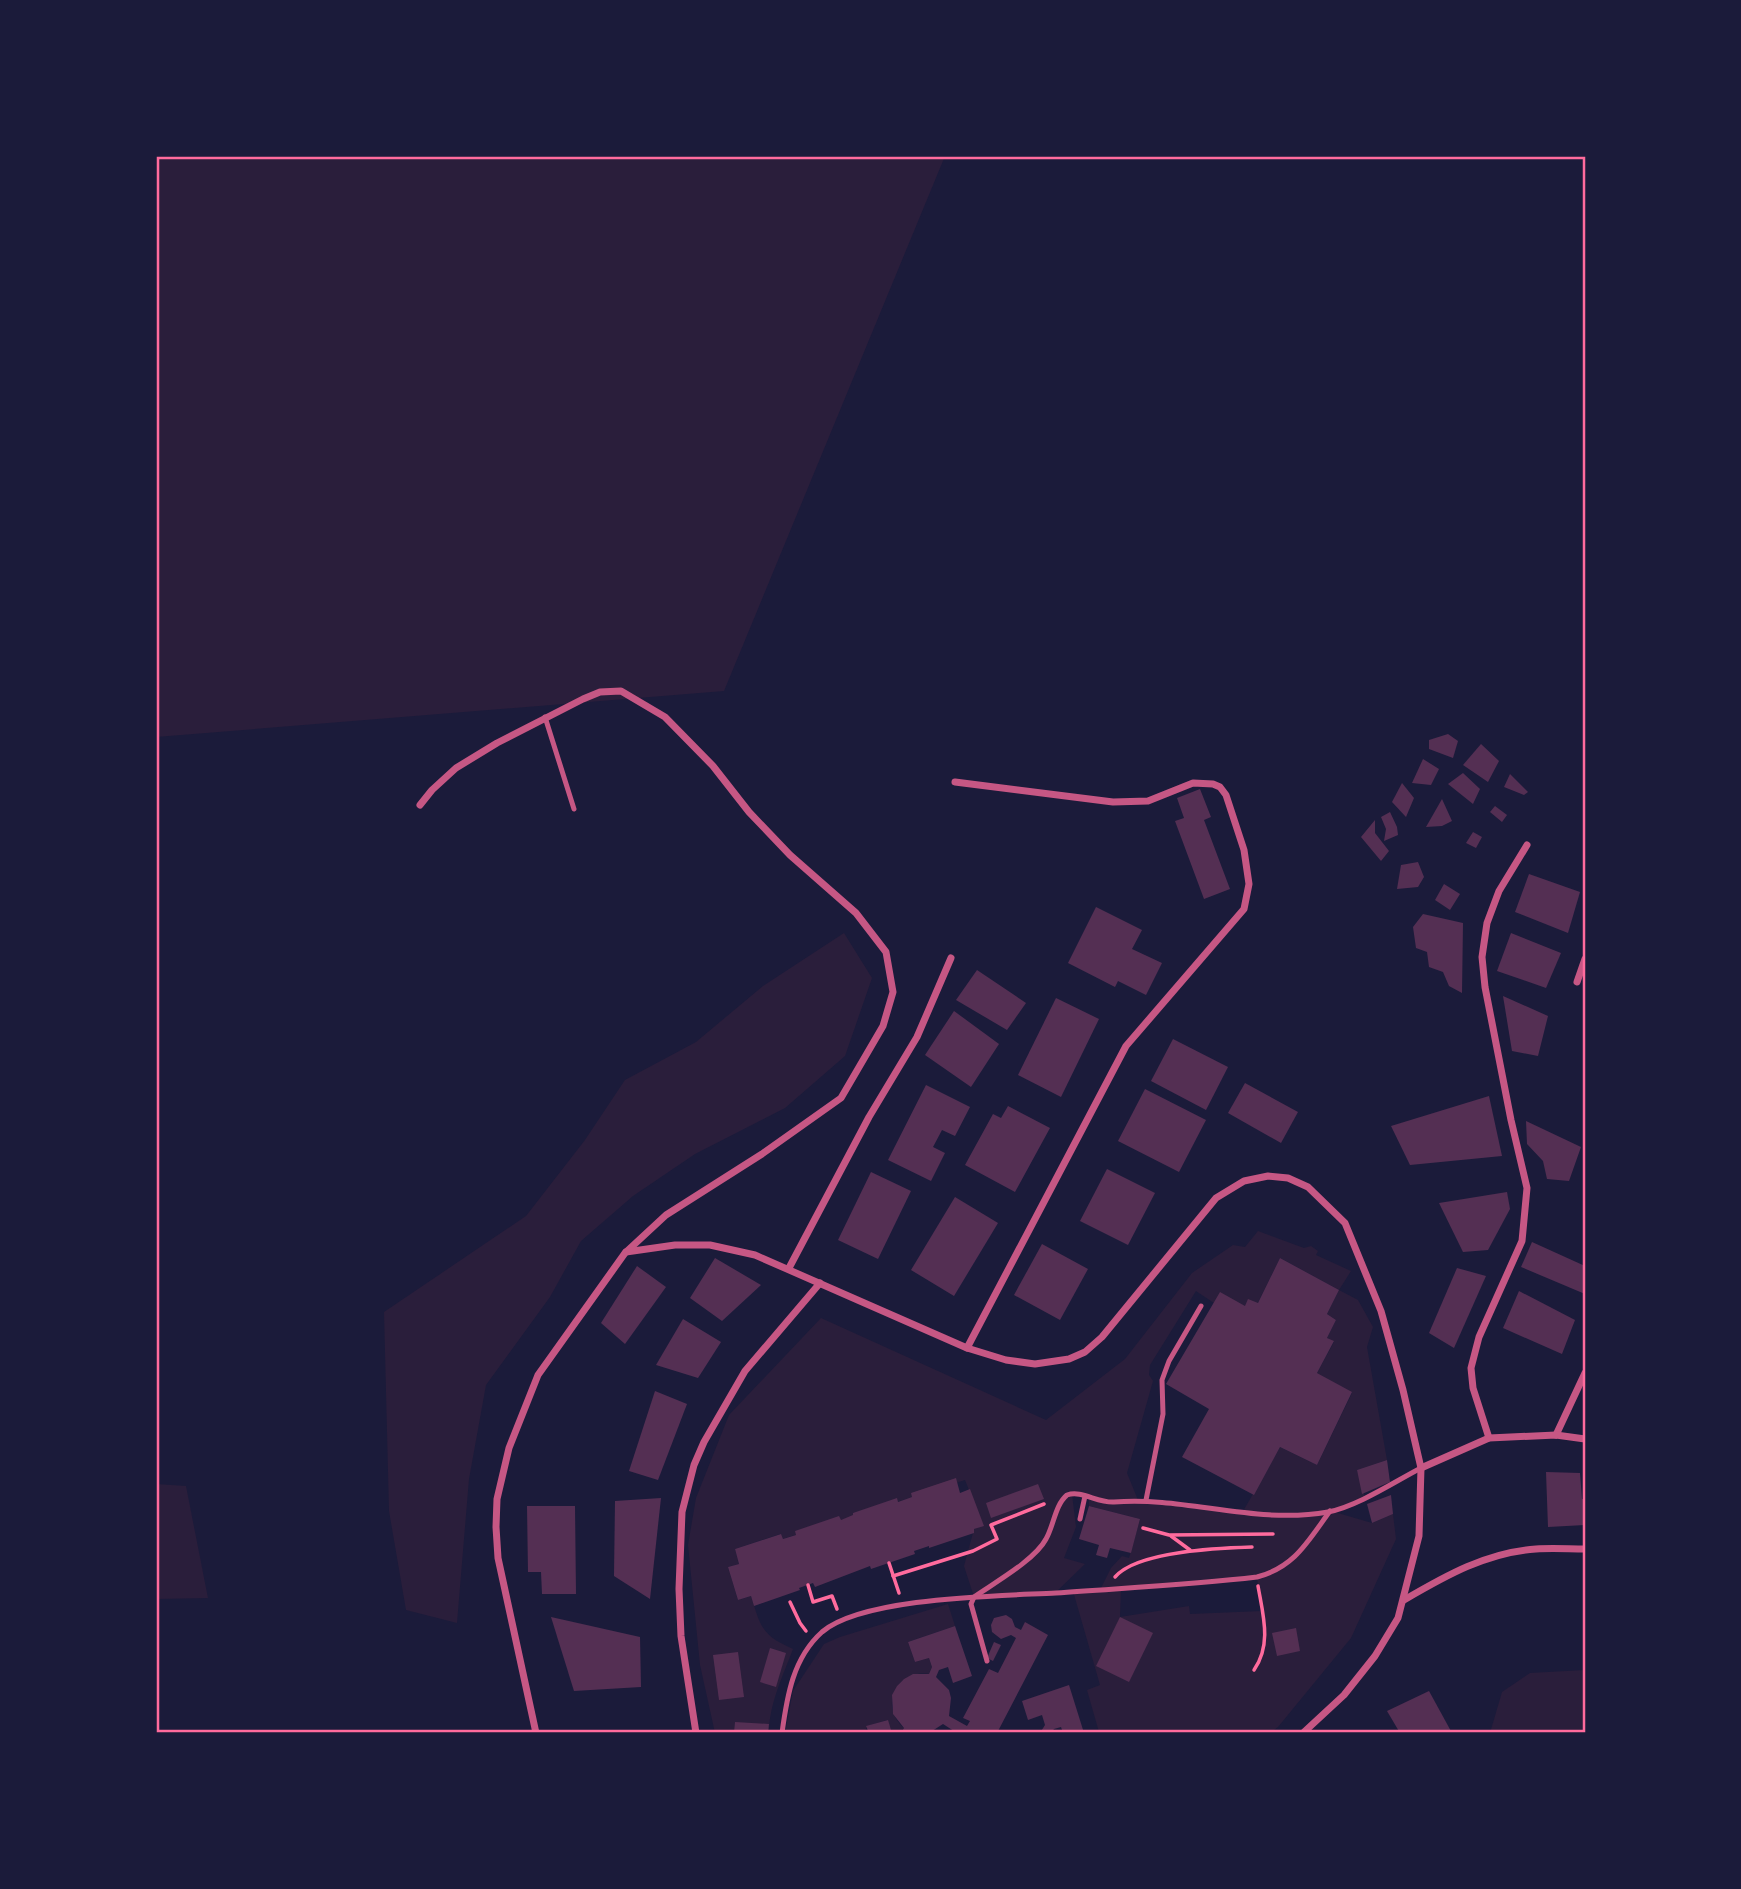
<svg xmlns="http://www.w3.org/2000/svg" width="1741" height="1889" viewBox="0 0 1741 1889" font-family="Overpass,sans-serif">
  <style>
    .green { fill: #2a1e3b; fill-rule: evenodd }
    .building { fill: #542f53 }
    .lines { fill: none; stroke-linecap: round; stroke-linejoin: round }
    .path { stroke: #ff6b9d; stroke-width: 3.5 }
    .service { stroke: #c65784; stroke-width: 5 }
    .minor { stroke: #c65784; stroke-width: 7 }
    .neatline { fill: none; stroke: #ff6b9d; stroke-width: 2.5 }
  </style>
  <rect width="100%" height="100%" fill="#1b1b3a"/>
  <g class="green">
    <polygon points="156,156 945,156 724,691 156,737"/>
    <polygon points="844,933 872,978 845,1056 785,1108 695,1154 633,1196 581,1241 550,1297 486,1385 469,1479 457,1623 406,1610 389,1511 384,1312 526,1216 585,1140 625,1080 696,1042 763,986"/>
    <path d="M1258 1231 1304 1248 1311 1246 1318 1251 1316 1255 1351 1271 1339 1290 1358 1300 1373 1327 1367 1347 1387 1460 1357 1470 1365 1497 1331 1511 1372 1523 1393 1514 1396 1539 1351 1638 1278 1727 1270 1733H1096L1099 1732 1087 1690 1100 1685 1073 1591 1101 1588 1111 1568 1122 1556 1129 1558 1140 1519 1089 1506V1498L1072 1494 1076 1527 1064 1558 1085 1564 1055 1593 974 1597 964 1566 974 1529 983 1525 965 1480 783 1539 780 1534 735 1549 739 1564 728 1567 738 1600 751 1596C761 1627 761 1635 793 1649 783 1676 769 1704 769 1733H715L700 1665 688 1545 696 1498 729 1415 821 1318 1046 1420 1125 1359 1192 1273 1233 1245 1245 1247ZM1280 1258 1339 1290 1327 1314 1336 1320 1327 1338 1334 1342 1317 1373 1352 1393 1317 1465 1280 1447 1242 1513 1138 1500 1127 1473 1153 1381 1149 1375 1150 1365 1196 1291 1214 1303 1254 1311ZM1257 1578 1262 1611 1190 1614 1189 1606 1120 1617 1121 1587Z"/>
    <polygon points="156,1484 186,1486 208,1598 156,1599"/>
    <path d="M948 1604 955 1626 908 1642 915 1662 929 1658 932 1667 929 1674C896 1669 879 1706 904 1728L901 1733H892L887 1720 867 1726 865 1733H785L793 1691 824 1644 840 1637Z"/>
    <polygon points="1585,1670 1585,1733 1490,1733 1502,1692 1530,1673"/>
  </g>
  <g class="building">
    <polygon points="1448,734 1458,741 1453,758 1429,749 1429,740"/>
    <polygon points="1481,744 1499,761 1488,782 1463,765"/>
    <polygon points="1423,759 1439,769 1431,785 1412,783"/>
    <polygon points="1463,773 1480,789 1473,804 1448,784"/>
    <polygon points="1510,774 1528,792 1524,795 1504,787"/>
    <polygon points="1402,783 1414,798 1406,817 1392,802"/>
    <polygon points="1200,789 1211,817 1204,820 1230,889 1204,899 1175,821 1184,818 1177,798"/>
    <polygon points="1442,799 1452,821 1442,826 1426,827"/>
    <polygon points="1495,806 1507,815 1502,822 1490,812"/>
    <polygon points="1390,812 1397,827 1398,835 1384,841 1386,829 1381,817"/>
    <polygon points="1375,820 1375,833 1389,851 1381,861 1361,837"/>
    <polygon points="1473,832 1482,837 1476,848 1466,843"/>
    <polygon points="1418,862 1424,877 1418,887 1397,889 1401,865"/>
    <polygon points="1529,874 1580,892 1568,933 1515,912"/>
    <polygon points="1444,884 1460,894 1450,910 1435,900"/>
    <polygon points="1096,907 1142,930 1132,949 1162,963 1146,995 1118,981 1115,987 1068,963"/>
    <polygon points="1423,914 1463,923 1462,993 1449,986 1443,972 1429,967 1427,952 1416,948 1413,927"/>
    <polygon points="1511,933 1561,953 1546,988 1497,971"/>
    <polygon points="977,970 1026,1003 1007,1030 956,1000"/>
    <polygon points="1503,996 1548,1016 1538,1056 1512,1051"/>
    <polygon points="1056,998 1099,1019 1061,1097 1018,1075"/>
    <polygon points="954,1011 999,1044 971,1087 925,1055"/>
    <polygon points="1173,1039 1228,1067 1206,1110 1151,1081"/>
    <polygon points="1245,1083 1298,1112 1281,1143 1228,1113"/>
    <polygon points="926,1085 970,1107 955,1136 942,1130 933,1147 945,1153 931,1181 888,1160"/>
    <polygon points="1145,1089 1206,1120 1179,1172 1118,1141"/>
    <polygon points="1489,1096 1502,1156 1410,1165 1391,1126"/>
    <polygon points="1008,1106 1050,1128 1015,1192 965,1165 993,1114 1001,1118"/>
    <polygon points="1526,1121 1581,1147 1569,1181 1547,1179 1543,1161 1527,1144"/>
    <polygon points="1107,1169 1155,1193 1128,1245 1080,1221"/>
    <polygon points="871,1172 911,1191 878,1259 838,1240"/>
    <polygon points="1507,1192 1510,1209 1488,1250 1463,1252 1439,1203"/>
    <polygon points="955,1197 998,1223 954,1296 911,1270"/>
    <polygon points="1532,1242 1585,1266 1585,1294 1521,1267"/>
    <polygon points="1042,1244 1088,1269 1060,1320 1014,1295"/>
    <polygon points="715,1258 761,1285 722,1321 690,1298"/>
    <polygon points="1280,1258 1339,1290 1327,1314 1336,1320 1327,1338 1334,1341 1317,1373 1352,1392 1317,1465 1280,1447 1254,1495 1182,1457 1209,1409 1166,1384 1220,1292 1245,1306 1248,1299 1258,1303"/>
    <polygon points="637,1266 666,1287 625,1344 601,1323"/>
    <polygon points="1457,1268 1486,1276 1454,1348 1429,1333"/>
    <polygon points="1519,1291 1575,1320 1562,1354 1503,1328"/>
    <polygon points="683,1319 721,1342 698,1378 656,1365"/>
    <polygon points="655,1391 687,1404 658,1480 629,1471"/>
    <polygon points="1387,1460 1390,1482 1362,1494 1357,1470"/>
    <polygon points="1546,1472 1580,1473 1582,1499 1585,1499 1585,1525 1548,1527"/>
    <polygon points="956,1478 960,1493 970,1489 984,1526 974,1529 974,1533 929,1548 929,1546 914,1551 915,1554 871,1569 870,1566 815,1587 813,1583 799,1588 800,1590 754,1606 751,1596 738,1600 728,1567 739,1564 735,1549 781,1534 783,1539 796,1535 795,1531 839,1516 841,1520 853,1515 853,1513 897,1498 898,1502 912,1497 911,1493"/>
    <polygon points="1038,1484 1044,1499 991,1518 986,1503"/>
    <polygon points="1391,1495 1393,1514 1372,1523 1367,1504"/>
    <polygon points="661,1498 650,1599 614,1576 615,1501"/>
    <polygon points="527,1506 575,1506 576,1594 542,1594 541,1572 528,1572"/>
    <polygon points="1089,1506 1140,1519 1131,1553 1110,1548 1107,1558 1096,1555 1099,1545 1079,1539"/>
    <polygon points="1006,1615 1012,1619 1015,1627 1021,1630 1025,1622 1048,1635 997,1733 957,1733 943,1724 929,1733 901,1733 904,1728 893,1714 892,1695 897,1686 904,1679 913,1674 929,1674 932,1667 929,1658 915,1662 908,1642 955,1626 972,1676 953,1683 948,1667 939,1670 936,1677 949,1690 951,1698 949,1716 967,1726 970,1721 963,1718 989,1669 998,1673 1016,1638 1011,1635 1001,1639 992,1632 991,1625 994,1618"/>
    <polygon points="551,1617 640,1637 641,1687 574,1691"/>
    <polygon points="1120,1617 1153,1633 1129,1682 1096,1666"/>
    <polygon points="1296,1628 1300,1651 1277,1656 1272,1633"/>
    <polygon points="994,1642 1001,1645 993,1661 987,1658"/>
    <polygon points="770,1648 786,1653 776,1687 760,1682"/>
    <polygon points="738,1652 744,1697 719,1700 713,1655"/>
    <polygon points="1069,1685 1084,1733 1063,1733 1061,1727 1054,1729 1051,1733 1040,1733 1045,1725 1042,1715 1028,1720 1022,1701"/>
    <polygon points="1429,1691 1452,1733 1400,1733 1387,1711"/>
    <polygon points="888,1720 892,1733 869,1733 866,1726"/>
    <polygon points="735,1722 769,1724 768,1733 734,1733"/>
  </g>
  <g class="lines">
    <g class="path">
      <polyline points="1143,1528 1169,1535 1273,1534"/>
      <polyline points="1171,1536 1190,1550"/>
      <polyline points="889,1563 899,1593"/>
      <polyline points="893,1576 973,1551 997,1539 991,1525 1044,1504"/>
      <path d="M1115 1577C1137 1551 1219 1548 1252 1547"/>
      <polyline points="808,1585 813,1602 832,1596 837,1609"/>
      <polyline points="790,1602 800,1623 806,1631"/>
      <path d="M1254 1670C1272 1644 1263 1615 1258 1586"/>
    </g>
    <g class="service">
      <polyline points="545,717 574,809"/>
      <polyline points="1146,1500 1163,1414 1162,1380 1169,1361 1201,1306"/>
      <polyline points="1080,1519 1085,1496"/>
      <path d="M987 1661 971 1604 974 1597C994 1583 1035 1560 1046 1539 1054 1525 1055 1505 1067 1495 1082 1490 1097 1503 1114 1502 1185 1496 1255 1525 1328 1512 1358 1506 1394 1482 1421 1468"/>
      <path d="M782 1733C787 1696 793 1658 822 1632 863 1597 1000 1596 1056 1593 1122 1588 1190 1585 1257 1577 1295 1567 1308 1541 1330 1511"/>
    </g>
    <g class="minor">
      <polyline points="955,782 1113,802 1148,801 1193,783 1213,784 1220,787 1226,795 1244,850 1249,884 1244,909 1126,1046 967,1348"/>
      <polyline points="420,805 432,790 456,768 497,743 583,699 600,692 621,691 665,717 713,766 749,812 790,855 856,913 886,952 893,992 883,1026 841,1098 762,1154 666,1215 625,1253 538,1375 509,1448 497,1499 496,1527 498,1558 536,1733"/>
      <polyline points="1577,982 1585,959"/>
      <polyline points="626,1252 675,1245 710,1245 755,1255 967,1348 1006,1360 1035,1364 1069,1359 1085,1352 1102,1337 1216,1198 1244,1181 1268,1176 1288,1178 1308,1187 1345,1223 1381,1311 1403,1390 1421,1468 1419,1536 1398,1618 1375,1656 1344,1695 1303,1733"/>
      <polyline points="789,1268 869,1117 917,1037 951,958"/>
      <polyline points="1556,1435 1585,1373"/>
      <polyline points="1489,1438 1473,1388 1471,1368 1479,1337 1522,1241 1527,1188 1511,1120 1485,987 1482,957 1487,923 1499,891 1527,845"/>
      <polyline points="1421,1468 1489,1438 1556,1435 1585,1439"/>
      <path d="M1404 1600C1445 1576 1487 1552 1536 1549 1552 1548 1569 1549 1585 1549"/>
      <polyline points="696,1733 681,1636 679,1589 682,1512 694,1465 704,1442 745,1371 820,1283"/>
    </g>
  </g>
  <rect width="1741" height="1889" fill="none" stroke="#1b1b3a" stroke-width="315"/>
  <rect x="158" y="158" width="1426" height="1573" class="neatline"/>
</svg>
